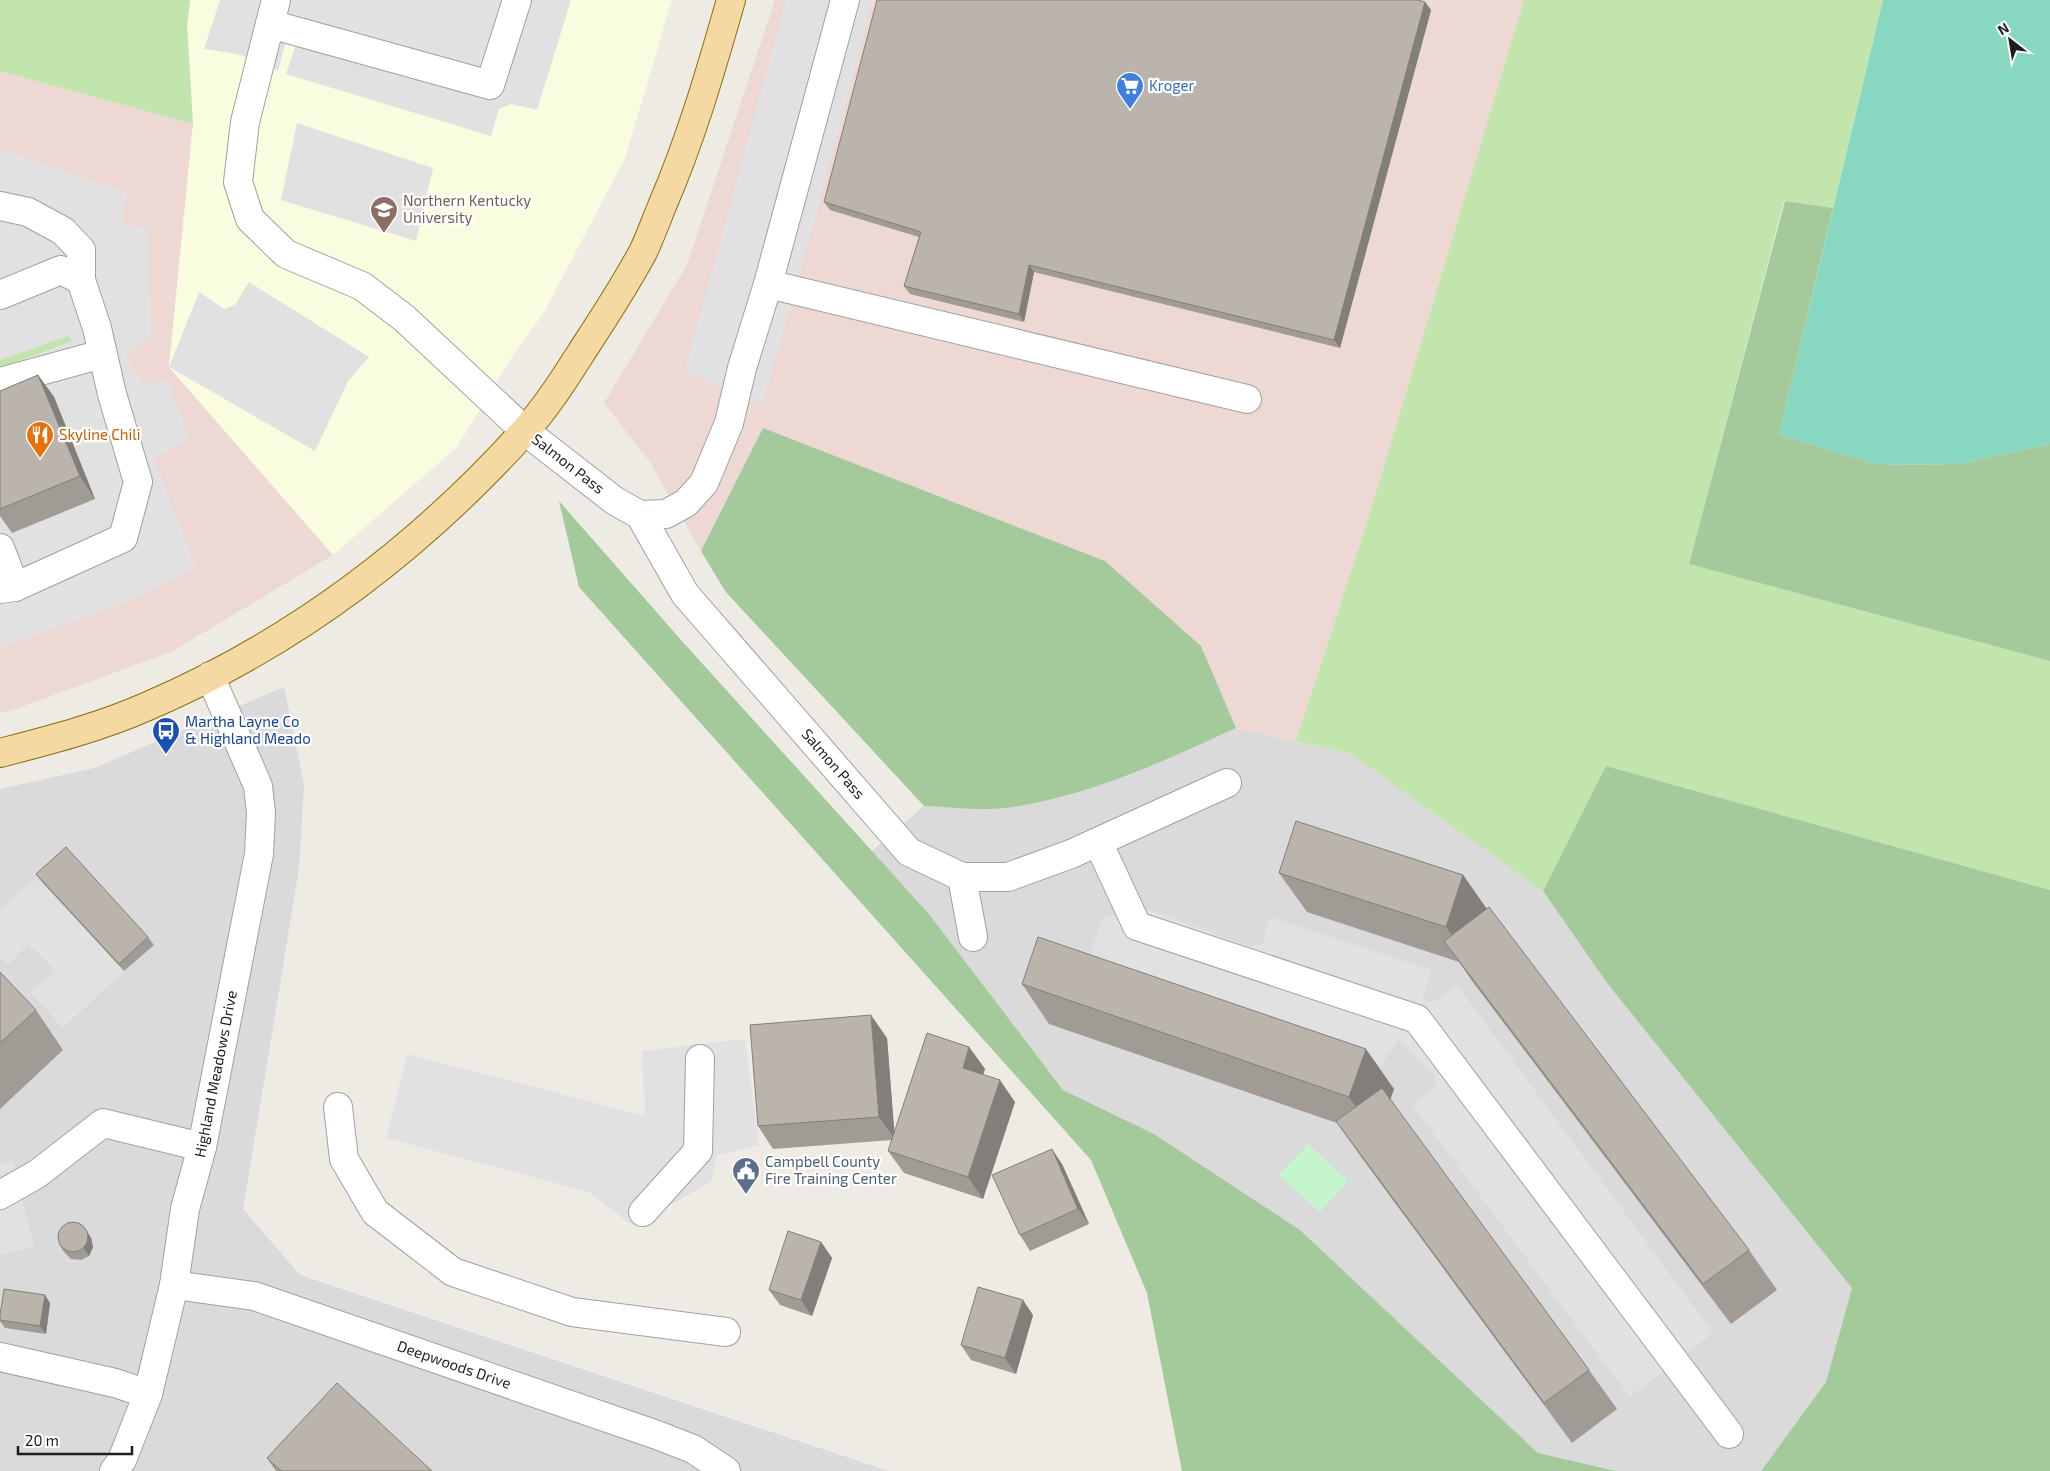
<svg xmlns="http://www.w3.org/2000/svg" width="2050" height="1471" viewBox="0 0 2050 1471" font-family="'Exo 2',sans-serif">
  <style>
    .residential { fill: #dbdada }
    .commercial { fill: #edd8d4 }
    .education { fill: #f9fcde }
    .grass { fill: #c2e4ad }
    .forest { fill: #a4ca9c }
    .park { fill: #c4f5cd }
    .pitch { fill: #88d7c1 }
    .parking { fill: #e1e1e1 }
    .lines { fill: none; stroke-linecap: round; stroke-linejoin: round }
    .minor-casing { stroke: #a1a1a1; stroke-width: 30 }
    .major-casing { stroke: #8a6e0c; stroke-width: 30 }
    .minor { stroke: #fff; stroke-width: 28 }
    .major { stroke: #f4d9a2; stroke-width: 28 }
    .wall { fill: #a09b95 }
    .shaded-wall { fill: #827e79 }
    .building { fill: #bab4ad; stroke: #827e79 }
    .labels { text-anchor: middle; stroke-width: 4.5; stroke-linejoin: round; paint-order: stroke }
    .shop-label { font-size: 15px; fill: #366cbe; stroke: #fff; text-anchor: start }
    .education-label { font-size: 15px; fill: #785e54; stroke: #fff; text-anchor: start }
    .food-label { font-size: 15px; fill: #c56008; stroke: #fff; text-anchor: start }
    .street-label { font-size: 15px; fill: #1d1d1d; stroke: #fff }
    .transit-label { font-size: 15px; fill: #164399; stroke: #fff; text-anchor: start }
    .service-label { font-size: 15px; fill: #4e5e75; stroke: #fff; text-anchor: start }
  </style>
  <rect width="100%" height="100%" fill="#edebe4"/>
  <g class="residential">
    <polygon points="284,687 304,784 299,869 243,1209 300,1275 889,1471 0,1471 0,789 94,768"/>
    <polygon points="1236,728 1349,753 1543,891 1607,983 1852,1288 1826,1382 1761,1471 1617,1471 1538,1453 1300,1230 1154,1134 1063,1090 929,914 872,851 924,806 1004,808 1070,795 1180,753"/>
  </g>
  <g class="commercial">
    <polygon points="775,0 1524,0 1366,526 1296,741 1236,728 1201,646 763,428 701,551 650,462 604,403 687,265"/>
    <polygon points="0,71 193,124 169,367 333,555 173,651 13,710 0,713"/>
  </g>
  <polygon class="education" points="190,0 672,0 625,158 546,309 512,357 457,447 333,555 169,367 193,124 187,25"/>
  <g class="grass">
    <polygon points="0,0 190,0 187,25 193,124 0,71"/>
    <polygon points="1524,0 1883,0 1833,208 1784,201 1689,564 2050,661 2050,890 1606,766 1543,891 1349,753 1296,741 1366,526"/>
    <polygon points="68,336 73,341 0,368 0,360"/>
  </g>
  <g class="forest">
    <polygon points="1785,201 1833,208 1779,435 1880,465 1959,464 2050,444 2050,661 1689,564"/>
    <path d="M763 428 1105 561 1201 646 1236 728C1164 761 1085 798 1005 808 980 811 950 807 924 806L725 591 701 551Z"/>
    <polygon points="559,501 681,640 929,914 1063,1090 1154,1134 1300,1230 1538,1453 1616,1471 1182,1471 1147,1293 1091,1160 579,587"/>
    <polygon points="1606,766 2050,890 2050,1471 1761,1471 1826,1382 1852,1288 1607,983 1543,891"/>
  </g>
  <polygon class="park" points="1308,1144 1348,1181 1320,1212 1279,1175"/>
  <polygon class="pitch" points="1883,0 2050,0 2050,444 1959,464 1880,465 1779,435"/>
  <g class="parking">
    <polygon points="220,0 571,0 537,110 511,104 499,109 491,136 286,74 295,47 293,39 287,38 278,71 238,54 204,49"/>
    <polygon points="786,0 873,0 818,208 762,405 685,371"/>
    <polygon points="297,123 433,168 416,241 281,200"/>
    <polygon points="0,149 127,193 121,226 149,227 151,338 126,353 132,367 143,383 168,381 189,439 154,458 196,568 132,600 0,648 0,368 73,341 68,336 0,360"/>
    <polygon points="249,282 369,357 348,381 315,451 169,367 199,292 224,309 235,305"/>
    <polygon points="33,880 42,882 124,971 63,1028 30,992 56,971 28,944 8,965 0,957 0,910"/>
    <polygon points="1149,910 1250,946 1262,945 1270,917 1431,970 1423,998 1430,1003 1458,986 1713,1333 1630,1397 1413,1106 1436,1086 1434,1074 1398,1040 1381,1066 1086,967 1103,917"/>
    <polygon points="745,1039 759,1145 717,1155 711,1182 633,1226 589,1192 386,1138 407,1054 645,1116 642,1051"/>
    <polygon points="13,1161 34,1246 0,1255 0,1165"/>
  </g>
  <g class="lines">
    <defs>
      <g id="minor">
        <polyline points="276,0 245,122 238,182 250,219 286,254 362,286 404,318 525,431 615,501 640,515 685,594 909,852 962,877 1008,877 1071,854 1227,783"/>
        <polyline points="270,24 490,85 517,0"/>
        <polyline points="0,206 28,212 63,231 81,250 81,280"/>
        <polyline points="768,284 1247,399"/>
        <polyline points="0,295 61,270 81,280 97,328 112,394 138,482 123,538 15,587 0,589"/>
        <polyline points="0,382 102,354"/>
        <polyline points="640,515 666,514 686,503 704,483 729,423 742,368 768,284 845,0"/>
        <polyline points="0,548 15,587"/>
        <polyline points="1098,842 1137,926 1417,1019 1729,1434"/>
        <polyline points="962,877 973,937"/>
        <polyline points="338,1107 344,1159 375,1212 453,1272 572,1312 726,1332"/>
        <polyline points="0,1195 37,1174 103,1123 202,1147"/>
        <polyline points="643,1212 698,1151 700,1059"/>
        <polyline points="174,1285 254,1296 657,1435 693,1449 726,1471"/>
        <polyline points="0,1357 115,1383 148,1394"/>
        <polyline points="114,1471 122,1460 148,1394 174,1285 185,1209 202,1147 259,854 261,813 258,786 210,676"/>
      </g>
      <path id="major" d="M0 753C50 740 101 727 148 706 292 644 418 549 523 433 548 406 568 373 588 342 607 313 626 283 643 252 650 237 656 221 662 206 691 139 711 70 731 0"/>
    </defs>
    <use href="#minor" class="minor-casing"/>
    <use href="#major" class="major-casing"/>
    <use href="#minor" class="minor"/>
    <use href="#major" class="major"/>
  </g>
  <g class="wall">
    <polygon points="1425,2 1431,10 1340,348 1034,272 1024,322 910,294 904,286 919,237 830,210 824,202"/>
    <polygon points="38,375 54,397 95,499 12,533 0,516 0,391"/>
    <polygon points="1279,873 1463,875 1487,909 1749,1250 1777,1290 1731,1324 1472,981 1459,962 1307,912"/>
    <polygon points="36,874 148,937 154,945 124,971 42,882"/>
    <polygon points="0,972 36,1010 63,1050 0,1109"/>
    <polygon points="1022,984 1394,1089 1390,1100 1589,1370 1617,1409 1572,1443 1364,1161 1337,1123 1049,1024"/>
    <polygon points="887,1038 894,1132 969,1047 985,1069 983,1074 1015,1102 983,1199 904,1173 888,1151 892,1140 773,1149 758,1126"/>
    <polygon points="1062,1164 1089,1224 1030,1251 1020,1235"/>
    <polygon points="86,1230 91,1238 93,1247 89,1256 81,1260 71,1259 64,1252 59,1244"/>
    <polygon points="821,1242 832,1258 812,1316 780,1305 769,1290"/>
    <polygon points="50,1303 46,1334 5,1328 0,1321 0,1315"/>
    <polygon points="1033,1315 1016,1374 971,1360 961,1345"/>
    <polygon points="267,1458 432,1471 276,1471"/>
  </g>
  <g class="shaded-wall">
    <polygon points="1425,2 1431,10 1340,348 1334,340"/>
    <polygon points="1029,265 1034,272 1024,322 1019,314"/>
    <polygon points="38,375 54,397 95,499 80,476"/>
    <polygon points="1463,875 1491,915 1474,967 1446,927"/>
    <polygon points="871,1015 887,1038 895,1139 879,1117"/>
    <polygon points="969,1047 985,1069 978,1090 963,1068"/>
    <polygon points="1366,1049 1394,1089 1377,1137 1349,1097"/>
    <polygon points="1000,1080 1015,1102 983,1199 968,1177"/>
    <polygon points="1052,1149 1062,1164 1089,1224 1078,1209"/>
    <polygon points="86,1230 91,1238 93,1247 89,1256 84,1248"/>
    <polygon points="821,1242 832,1258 812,1316 801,1300"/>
    <polygon points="45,1295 50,1303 46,1334 40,1326"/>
    <polygon points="1023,1300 1033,1315 1016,1374 1005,1358"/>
  </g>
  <g class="building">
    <polygon points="877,0 1418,0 1425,2 1334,340 1029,265 1019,314 904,286 921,232 824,202"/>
    <polygon points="38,375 80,476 0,509 0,391"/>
    <polygon points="1296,821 1463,875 1446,927 1279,873"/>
    <polygon points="66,847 148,937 119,964 36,874"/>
    <polygon points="1489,907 1749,1250 1703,1284 1444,941"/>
    <polygon points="1038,937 1366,1049 1349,1097 1022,984"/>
    <polygon points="0,972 36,1010 0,1043"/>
    <polygon points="871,1015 879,1117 758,1126 750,1025"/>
    <polygon points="927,1033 969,1047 963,1068 1000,1080 968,1177 888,1151"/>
    <polygon points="1382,1088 1589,1370 1544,1403 1336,1121"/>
    <polygon points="1052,1149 1078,1209 1020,1235 992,1175"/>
    <circle cx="73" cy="1237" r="15"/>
    <polygon points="788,1231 821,1242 801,1300 769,1290"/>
    <polygon points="978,1287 1023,1300 1005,1358 961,1345"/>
    <polygon points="4,1289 45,1295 40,1326 0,1320 0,1315"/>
    <polygon points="337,1383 432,1471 281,1471 267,1458"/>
  </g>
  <defs>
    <symbol id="supermarket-pin" viewBox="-11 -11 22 30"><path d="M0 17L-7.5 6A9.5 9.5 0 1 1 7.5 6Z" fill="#3f7fe0" stroke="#fff"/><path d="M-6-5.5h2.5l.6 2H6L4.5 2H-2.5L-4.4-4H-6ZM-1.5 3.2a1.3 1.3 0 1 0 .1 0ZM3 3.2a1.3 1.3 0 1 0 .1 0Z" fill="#fff"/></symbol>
    <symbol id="university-pin" viewBox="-11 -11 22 30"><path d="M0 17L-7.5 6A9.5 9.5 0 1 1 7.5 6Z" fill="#8d6e63" stroke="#fff"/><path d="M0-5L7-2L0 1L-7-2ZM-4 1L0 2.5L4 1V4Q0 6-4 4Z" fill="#fff"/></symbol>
    <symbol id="restaurant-pin" viewBox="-11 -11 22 30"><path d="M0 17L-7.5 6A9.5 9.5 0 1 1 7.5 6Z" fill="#e8710a" stroke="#fff"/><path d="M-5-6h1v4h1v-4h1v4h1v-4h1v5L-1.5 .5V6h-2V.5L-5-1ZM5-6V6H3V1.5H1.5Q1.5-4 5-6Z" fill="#fff"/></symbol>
    <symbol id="bus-pin" viewBox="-11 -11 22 30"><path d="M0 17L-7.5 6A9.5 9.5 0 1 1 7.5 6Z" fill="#1a4fb4" stroke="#fff"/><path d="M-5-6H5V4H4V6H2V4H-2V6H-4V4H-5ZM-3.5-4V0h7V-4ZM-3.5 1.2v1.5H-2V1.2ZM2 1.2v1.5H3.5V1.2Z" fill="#fff"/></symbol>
    <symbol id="civic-pin" viewBox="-11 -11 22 30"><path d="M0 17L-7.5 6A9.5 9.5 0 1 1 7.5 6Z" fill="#5c6f8a" stroke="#fff"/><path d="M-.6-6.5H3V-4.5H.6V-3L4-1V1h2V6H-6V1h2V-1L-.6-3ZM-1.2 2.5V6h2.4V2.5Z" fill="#fff"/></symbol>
  </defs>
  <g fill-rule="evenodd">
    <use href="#supermarket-pin" x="1114" y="70" width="32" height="43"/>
    <use href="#university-pin" x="368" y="194" width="32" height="43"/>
    <use href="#restaurant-pin" x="24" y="419" width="32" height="43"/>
    <use href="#bus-pin" x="150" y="715" width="32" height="43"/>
    <use href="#civic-pin" x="730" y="1155" width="32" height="43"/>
  </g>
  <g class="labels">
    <g class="shop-label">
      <text x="1149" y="91">Kroger</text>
    </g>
    <g class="education-label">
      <text x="403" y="206">Northern Kentucky<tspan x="403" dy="17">University</tspan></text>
    </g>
    <g class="food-label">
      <text x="59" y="440">Skyline Chili</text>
    </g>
    <g class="street-label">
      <text transform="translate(568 464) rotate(38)" y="5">Salmon Pass</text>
      <text transform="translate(833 764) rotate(49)" y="5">Salmon Pass</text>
      <text transform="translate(216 1074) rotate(-79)" y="5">Highland Meadows Drive</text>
      <text transform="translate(454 1365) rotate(19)" y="5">Deepwoods Drive</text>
    </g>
    <g class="transit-label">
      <text x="185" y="727">Martha Layne Co<tspan x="185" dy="17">&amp; Highland Meado</tspan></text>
    </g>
    <g class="service-label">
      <text x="765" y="1167">Campbell County<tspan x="765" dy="17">Fire Training Center</tspan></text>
    </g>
  </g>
  <g transform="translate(2010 40) rotate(329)" stroke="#ffffff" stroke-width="4" paint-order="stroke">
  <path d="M0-4L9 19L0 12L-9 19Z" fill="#1d1d1d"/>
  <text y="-8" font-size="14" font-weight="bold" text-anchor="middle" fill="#1d1d1d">N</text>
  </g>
  <path d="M18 1446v8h114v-8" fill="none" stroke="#1d1d1d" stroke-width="2.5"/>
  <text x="25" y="1446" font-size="15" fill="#1d1d1d" stroke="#ffffff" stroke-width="4" paint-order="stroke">20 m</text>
</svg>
